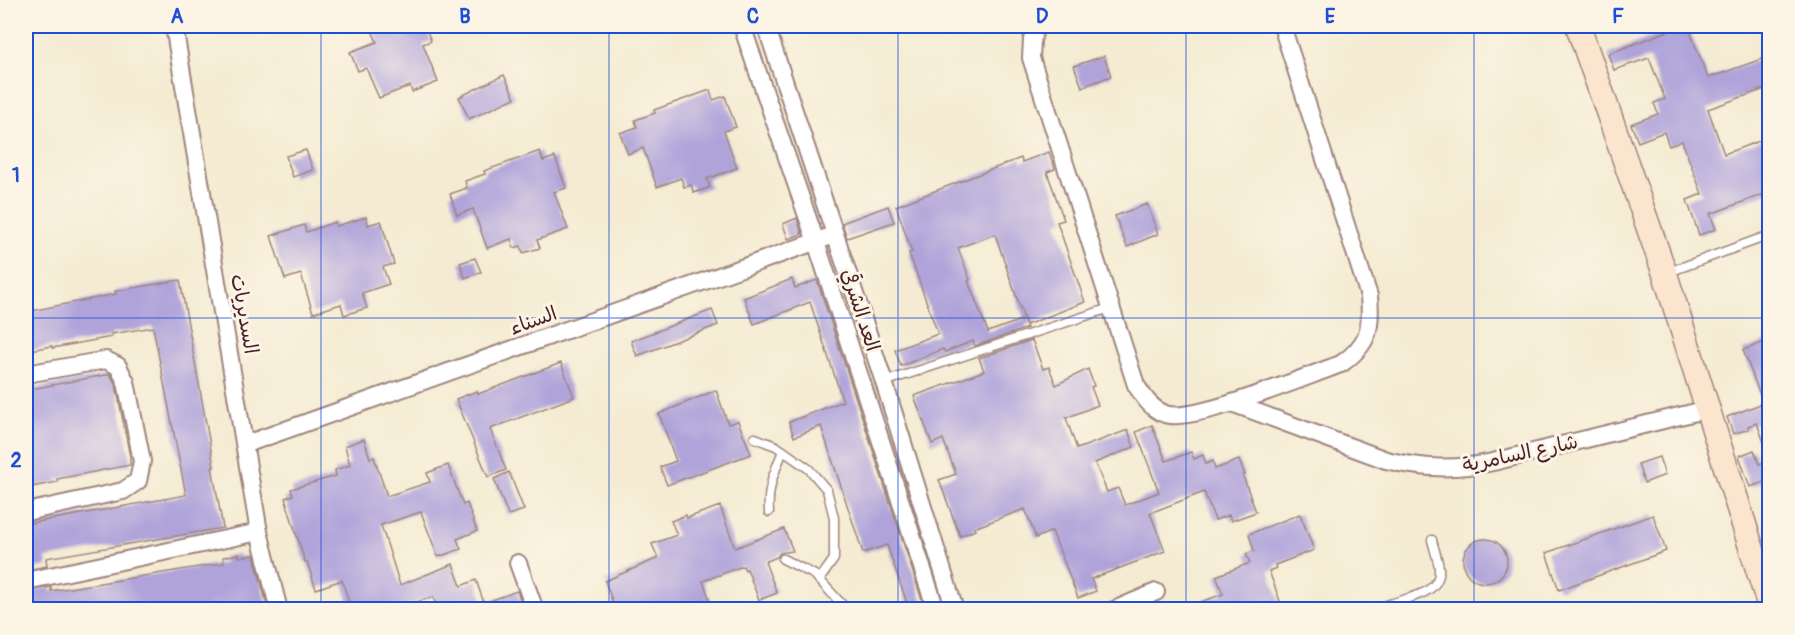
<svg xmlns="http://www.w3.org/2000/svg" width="1795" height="635" viewBox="0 0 1795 635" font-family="Pangolin,'Playpen Sans Arabic',sans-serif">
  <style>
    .building { fill: #afa3da }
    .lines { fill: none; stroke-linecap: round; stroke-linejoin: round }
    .lane-casing { stroke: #9f857e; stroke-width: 11 }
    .street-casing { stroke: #9f857e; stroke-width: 20 }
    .secondary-casing { stroke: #9f857e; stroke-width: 27 }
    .lane { stroke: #fff; stroke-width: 8 }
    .street { stroke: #fff; stroke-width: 16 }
    .secondary { stroke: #fce5cf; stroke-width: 24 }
    .grid { fill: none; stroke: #1d4ed8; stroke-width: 1.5; stroke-opacity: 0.55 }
    .labels { text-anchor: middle; stroke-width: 6; stroke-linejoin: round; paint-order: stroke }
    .street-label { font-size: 20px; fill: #4a1f2b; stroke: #fcf5e5 }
    .neatline { fill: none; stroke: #1d4ed8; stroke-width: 2 }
    .grid-label { font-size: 20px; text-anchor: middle; font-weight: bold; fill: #1d4ed8 }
  </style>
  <rect width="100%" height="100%" fill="#fcf5e5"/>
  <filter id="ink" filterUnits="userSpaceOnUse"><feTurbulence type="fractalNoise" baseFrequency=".0167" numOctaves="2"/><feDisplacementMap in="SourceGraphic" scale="12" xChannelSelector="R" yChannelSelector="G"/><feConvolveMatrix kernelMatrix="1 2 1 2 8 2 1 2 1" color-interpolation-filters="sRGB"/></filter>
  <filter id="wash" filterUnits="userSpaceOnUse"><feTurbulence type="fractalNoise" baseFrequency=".008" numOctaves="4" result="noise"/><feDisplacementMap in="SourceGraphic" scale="24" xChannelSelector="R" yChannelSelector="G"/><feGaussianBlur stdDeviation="1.35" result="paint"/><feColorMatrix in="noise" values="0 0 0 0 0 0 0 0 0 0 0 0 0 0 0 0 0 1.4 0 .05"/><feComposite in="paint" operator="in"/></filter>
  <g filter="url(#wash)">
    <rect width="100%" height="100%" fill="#f4ebd2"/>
    <g id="blocks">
      <g class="building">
        <polygon points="370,26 425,26 431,41 423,44 438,82 412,92 410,86 379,98 366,68 358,71 350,52 377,42"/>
        <polygon points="1666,26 1688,26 1708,78 1762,59 1770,80 1770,87 1708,109 1724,154 1770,137 1770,192 1710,214 1716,229 1699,235 1687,200 1702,194 1682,141 1669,146 1664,132 1638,142 1631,124 1658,114 1654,103 1665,99 1649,58 1614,70 1608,54 1668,31"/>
        <polygon points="1104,56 1111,76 1082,87 1074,66"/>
        <polygon points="504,75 515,98 469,119 459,97"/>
        <polygon points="710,90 713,100 725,96 736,127 724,131 737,168 707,179 710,187 694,193 691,185 684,187 681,178 657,187 643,148 628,154 620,133 637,127 635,120 655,113 654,110"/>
        <polygon points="306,150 313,170 293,177 286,156"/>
        <polygon points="540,151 543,161 555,157 566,188 554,192 568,229 537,240 540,248 523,253 521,246 514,248 511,239 487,248 473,209 457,215 450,194 467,188 465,181 485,174 484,171"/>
        <polygon points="1049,152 1055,169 1047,172 1064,220 1057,222 1085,302 1026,325 995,234 958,248 970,280 968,281 988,332 1024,319 1027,328 975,346 973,341 945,352 943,349 901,366 895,350 938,334 909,253 912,252 896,206 1021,158 1022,162"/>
        <polygon points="1147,204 1158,234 1127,247 1115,216"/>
        <polygon points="888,206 894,222 847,238 842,223"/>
        <polygon points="366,217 368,225 381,221 394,264 383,267 389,284 362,293 367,308 344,315 341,304 313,313 301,274 285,279 271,236 304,225 306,232 335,222 336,226"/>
        <polygon points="797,218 802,234 788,239 783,224"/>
        <polygon points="475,258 481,272 465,278 460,263"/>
        <polygon points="792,279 795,288 817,280 925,609 909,609 887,545 863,553 821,426 794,437 789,422 843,401 810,302 754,324 744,298"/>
        <polygon points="180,280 214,467 212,467 223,528 46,558 47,566 26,570 26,524 186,495 153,327 111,334 112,337 52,348 52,346 26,351 26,312 116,294 115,291"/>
        <polygon points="712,310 718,325 637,356 631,341"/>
        <polygon points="1032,340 1043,369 1049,367 1056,385 1088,369 1094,386 1091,387 1098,405 1066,418 1077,449 1128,430 1134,447 1095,463 1107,492 1118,488 1125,505 1159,492 1136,432 1152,425 1166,461 1191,452 1194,459 1203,455 1206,464 1213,461 1215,469 1239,460 1245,475 1243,476 1256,512 1231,521 1229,515 1215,520 1204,492 1150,513 1165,551 1091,579 1096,591 1078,598 1052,531 1036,538 1025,509 974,528 975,530 960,536 939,480 956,474 943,439 932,444 914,396 984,371 979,358"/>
        <polygon points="1770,340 1770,451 1767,451 1757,423 1748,426 1749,429 1733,434 1727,417 1763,403 1743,350"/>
        <polygon points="561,363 574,397 490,429 506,470 488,477 456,399 477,391 478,394"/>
        <polygon points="110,374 116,385 130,457 130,465 57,479 58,482 26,488 26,390"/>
        <polygon points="716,390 728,424 738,421 751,454 667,485 660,467 676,461 659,414"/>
        <polygon points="364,439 370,458 374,457 387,496 430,482 427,473 448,465 463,505 467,503 477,531 457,539 461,549 438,557 421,512 381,525 400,585 453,564 461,586 476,580 484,603 517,591 524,609 438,609 433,597 395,609 351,609 342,580 316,589 307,562 305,562 285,498 293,495 291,489 336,476 335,470 350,465 345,446"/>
        <polygon points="1754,450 1759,464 1770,460 1770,480 1750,487 1739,456"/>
        <polygon points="1659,457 1665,475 1644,483 1638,464"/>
        <polygon points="509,472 524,510 508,515 494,479"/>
        <polygon points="720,506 735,548 784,529 793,551 780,553 777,557 765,562 777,593 759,600 747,569 745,570 743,566 703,581 713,609 615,609 605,581 658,558 652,544 677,535 671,521 686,515 687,518"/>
        <polygon points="1300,514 1314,550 1275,565 1276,568 1269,571 1283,609 1186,609 1186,607 1223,594 1216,576 1250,563 1246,554 1254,551 1249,534"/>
        <polygon points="1653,515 1666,551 1559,590 1546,553"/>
        <circle cx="1485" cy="561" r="22"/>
        <polygon points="239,554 239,557 254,555 268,609 26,609 26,591 51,587 51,591 224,563 223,557"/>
      </g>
    </g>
  </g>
  <g filter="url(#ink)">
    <use href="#blocks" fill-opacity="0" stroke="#9f857e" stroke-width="1.5"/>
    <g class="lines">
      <defs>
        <g id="lane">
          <polyline points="1666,273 1770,235"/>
          <polyline points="884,382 1110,308"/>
          <polyline points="755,438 776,446 809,469 827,490 834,518 834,559 819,580"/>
          <path d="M769 512C767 489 774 472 783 451"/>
          <polyline points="783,559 815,575 847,610"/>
          <polyline points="1373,610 1390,604"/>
          <path d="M1392 610 1390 604C1409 597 1442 594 1439 568 1438 559 1434 549 1432 540"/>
        </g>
        <g id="street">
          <polyline points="174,26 259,532 279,610"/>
          <polyline points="742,26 816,242 936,610"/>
          <polyline points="766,26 884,382 955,610"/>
          <path d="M1036 26 1032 40 1031 58 1136 385C1144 397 1150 408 1165 414 1192 424 1309 375 1341 364 1369 344 1372 329 1369 296L1282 26"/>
          <polyline points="26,374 106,360 118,366 126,382 142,461 138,481 123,491 26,512"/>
          <path d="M1232 403 1386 460C1423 469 1455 470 1493 462L1708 409"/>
          <polyline points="246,444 834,235"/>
          <polyline points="518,563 535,610"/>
          <polyline points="26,581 259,532"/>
          <polyline points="1114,610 1156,592"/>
        </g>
        <polyline id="secondary" points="1578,26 1665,274 1770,607"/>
      </defs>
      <use href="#lane" class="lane-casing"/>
      <use href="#street" class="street-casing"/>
      <use href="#secondary" class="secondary-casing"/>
      <use href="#lane" class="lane"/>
      <use href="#street" class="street"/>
      <use href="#secondary" class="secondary"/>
    </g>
  </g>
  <path class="grid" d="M321 26V610M609 26V610M898 26V610M1186 26V610M1474 26V610M26 318H1770"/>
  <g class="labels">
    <g class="street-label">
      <text transform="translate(861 310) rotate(72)" y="7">العد الشرقي</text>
      <text transform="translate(245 314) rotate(80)" y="7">السديريات</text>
      <text transform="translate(533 320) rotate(-20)" y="7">السناء</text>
      <text transform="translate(1520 453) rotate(-12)" y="7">شارع السامرية</text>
    </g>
  </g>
  <rect width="1795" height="635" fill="none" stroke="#fcf5e5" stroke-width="66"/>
  <rect x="33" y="33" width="1729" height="569" class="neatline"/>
  <g class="grid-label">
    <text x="177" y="23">A</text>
    <text x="465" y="23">B</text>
    <text x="753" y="23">C</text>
    <text x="1042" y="23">D</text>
    <text x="1330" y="23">E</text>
    <text x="1618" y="23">F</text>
    <text x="16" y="182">1</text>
    <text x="16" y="467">2</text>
  </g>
</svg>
